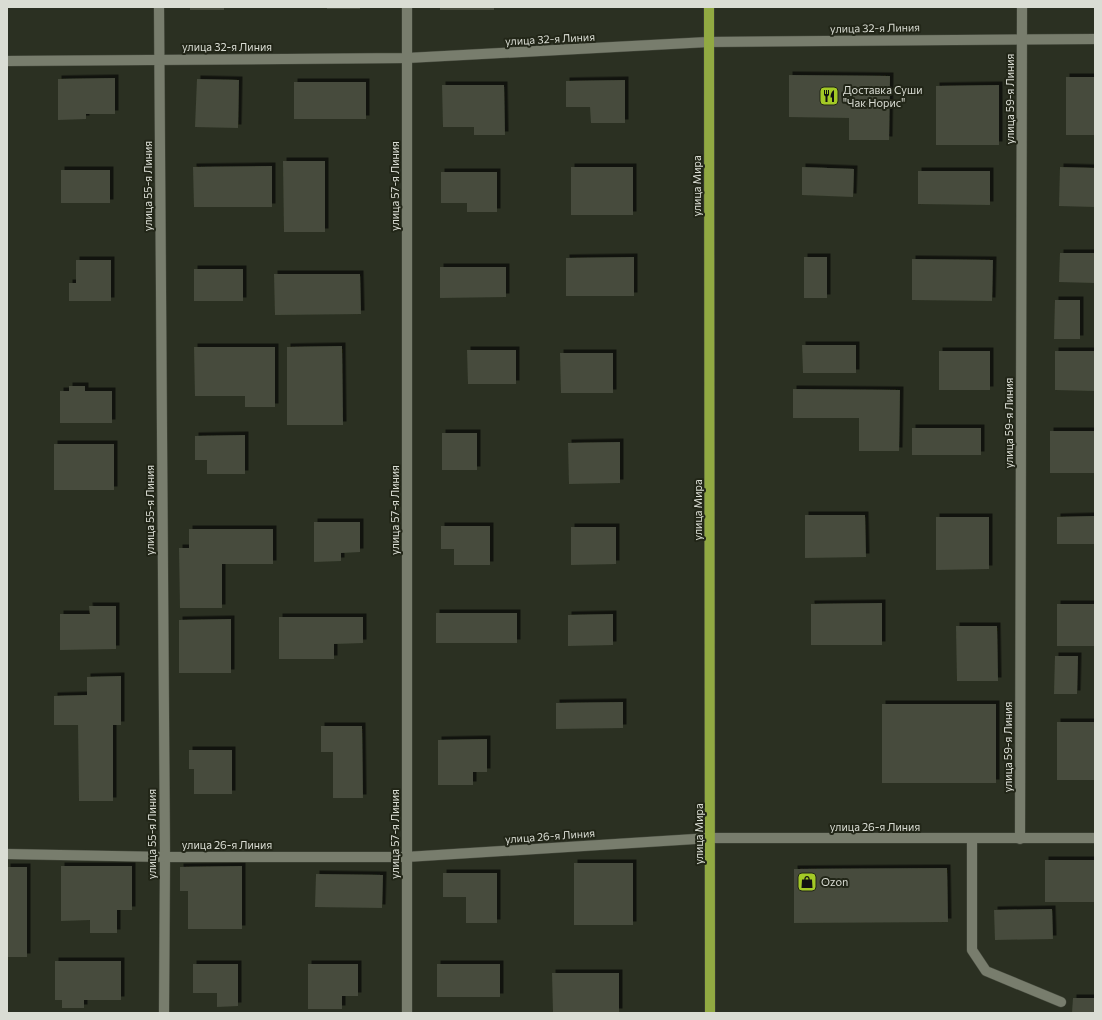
<svg xmlns="http://www.w3.org/2000/svg" width="1102" height="1020" viewBox="0 0 1102 1020" font-family="Commissioner,sans-serif">
  <style>
    .building { fill: #464b3c; filter: url(#shadow) }
    .lines { fill: none; stroke-linecap: round; stroke-linejoin: round }
    .minor-casing { stroke: #474b3f; stroke-width: 11 }
    .major-casing { stroke: #474b3f; stroke-width: 11 }
    .minor { stroke: #787d6d; stroke-width: 10 }
    .major { stroke: #91a942; stroke-width: 10 }
    .labels { text-anchor: middle; stroke-width: 4; stroke-linejoin: round; paint-order: stroke }
    .street-label { font-size: 11px; fill: #daddd4; stroke: #222618 }
    .poi-label { font-size: 11px; fill: #daddd4; stroke: #222618; text-anchor: start }
  </style>
  <defs>
    <filter id="shadow"><feDropShadow dx="3.5" dy="-3.5" stdDeviation="0" flood-color="#0009"/></filter>
  </defs>
  <rect width="100%" height="100%" fill="#2b3022"/>
  <g class="building">
    <rect x="190" y="7" width="34" height="3"/>
    <rect x="327" y="7" width="33" height="2"/>
    <rect x="440" y="7" width="54" height="3"/>
    <polygon points="789,75 890,76 889,140 849,140 849,118 789,117"/>
    <rect x="1066" y="77" width="29" height="58"/>
    <polygon points="115,78 115,114 86,114 86,119 58,120 58,79"/>
    <polygon points="197,79 239,80 238,128 195,127"/>
    <polygon points="625,80 625,123 591,123 590,107 566,107 566,81"/>
    <rect x="294" y="82" width="72" height="37"/>
    <polygon points="442,85 504,85 505,135 474,135 474,127 443,127"/>
    <polygon points="999,85 999,145 936,145 936,86"/>
    <polygon points="283,161 325,161 325,232 284,232"/>
    <polygon points="272,166 272,207 194,207 193,167"/>
    <rect x="571" y="167" width="62" height="48"/>
    <polygon points="802,167 854,169 853,197 802,195"/>
    <polygon points="1060,167 1095,168 1095,207 1059,206"/>
    <rect x="61" y="170" width="49" height="33"/>
    <polygon points="918,171 990,171 990,205 918,204"/>
    <polygon points="441,172 497,172 497,212 467,212 467,203 441,203"/>
    <polygon points="1060,253 1095,253 1095,283 1059,282"/>
    <polygon points="634,257 634,296 566,296 566,258"/>
    <rect x="804" y="257" width="23" height="41"/>
    <polygon points="912,259 993,260 992,301 912,300"/>
    <polygon points="76,260 111,260 111,301 69,301 69,283 76,283"/>
    <polygon points="440,267 506,267 506,297 440,298"/>
    <rect x="194" y="269" width="49" height="32"/>
    <polygon points="274,274 360,274 361,314 275,315"/>
    <polygon points="1055,300 1080,300 1080,339 1054,339"/>
    <polygon points="802,345 856,345 856,373 803,373"/>
    <polygon points="342,346 343,425 287,425 287,347"/>
    <polygon points="194,347 275,347 275,407 245,407 245,396 195,396"/>
    <polygon points="467,350 516,350 516,384 468,384"/>
    <rect x="939" y="351" width="51" height="39"/>
    <polygon points="1055,351 1095,351 1095,391 1055,390"/>
    <polygon points="560,353 613,353 613,393 561,393"/>
    <polygon points="69,386 85,386 85,391 112,391 112,423 60,423 60,391 69,391"/>
    <polygon points="793,389 900,390 899,451 859,451 859,418 793,418"/>
    <rect x="912" y="428" width="69" height="27"/>
    <rect x="1050" y="431" width="45" height="42"/>
    <rect x="442" y="433" width="35" height="37"/>
    <polygon points="245,435 245,474 207,474 207,460 195,460 195,436"/>
    <polygon points="620,442 620,483 569,484 568,443"/>
    <rect x="54" y="444" width="60" height="46"/>
    <polygon points="805,515 865,515 866,557 805,558"/>
    <polygon points="1095,516 1095,544 1057,544 1057,517"/>
    <polygon points="936,517 989,517 989,569 936,570"/>
    <polygon points="314,522 360,522 360,552 341,553 341,561 314,562"/>
    <polygon points="441,526 490,526 490,565 454,565 454,549 441,549"/>
    <polygon points="571,527 616,527 616,564 571,565"/>
    <polygon points="189,529 273,529 273,564 222,564 222,608 180,608 179,548 189,548"/>
    <polygon points="882,603 882,645 811,645 811,604"/>
    <rect x="1057" y="604" width="38" height="42"/>
    <polygon points="89,606 116,606 116,649 60,650 60,614 90,614"/>
    <rect x="436" y="613" width="81" height="30"/>
    <polygon points="613,614 613,645 568,646 568,615"/>
    <polygon points="279,617 363,617 363,643 334,644 334,659 279,659"/>
    <polygon points="231,619 231,673 179,673 179,620"/>
    <polygon points="956,626 997,626 998,681 957,681"/>
    <polygon points="1055,656 1078,656 1077,694 1054,694"/>
    <polygon points="121,676 121,725 113,725 113,801 79,801 78,725 54,725 54,696 87,695 87,677"/>
    <polygon points="623,702 623,728 556,729 556,703"/>
    <rect x="882" y="704" width="114" height="79"/>
    <rect x="1057" y="722" width="38" height="58"/>
    <polygon points="321,726 362,726 363,798 333,798 333,752 321,752"/>
    <polygon points="487,739 487,772 473,772 473,785 438,785 438,740"/>
    <polygon points="189,750 232,750 232,794 194,794 194,769 189,769"/>
    <rect x="1045" y="860" width="50" height="42"/>
    <rect x="574" y="863" width="59" height="62"/>
    <polygon points="61,866 132,866 132,910 117,910 117,933 90,933 90,920 61,921"/>
    <polygon points="242,866 242,929 188,929 188,891 180,891 180,867"/>
    <rect x="7" y="867" width="20" height="90"/>
    <polygon points="947,868 948,922 794,923 794,869"/>
    <polygon points="443,873 497,873 497,923 466,923 466,897 443,897"/>
    <polygon points="316,874 383,875 382,908 315,907"/>
    <polygon points="1052,909 1053,939 995,940 994,910"/>
    <polygon points="55,961 121,961 121,1000 84,1000 84,1008 62,1008 62,1000 55,1000"/>
    <polygon points="193,964 238,964 238,1006 217,1007 217,993 193,993"/>
    <polygon points="308,964 358,964 358,996 342,996 342,1009 308,1009"/>
    <rect x="437" y="964" width="63" height="33"/>
    <polygon points="552,973 619,973 619,1012 553,1012"/>
    <polygon points="1073,998 1095,998 1095,1013 1072,1013"/>
  </g>
  <g class="lines">
    <defs>
      <g id="minor">
        <polyline points="159,7 165,857 164,1013"/>
        <polyline points="7,61 407,58 708,42 1095,39"/>
        <polyline points="972,839 972,950 986,971 1061,1002"/>
        <polyline points="1020,839 1022,7"/>
        <polyline points="7,854 165,857 406,857 711,838 1095,838"/>
        <polyline points="407,1013 407,7"/>
      </g>
      <polyline id="major" points="709,7 710,1013"/>
    </defs>
    <use href="#minor" class="minor-casing"/>
    <use href="#major" class="major-casing"/>
    <use href="#minor" class="minor"/>
    <use href="#major" class="major"/>
  </g>
  <defs>
    <symbol id="restaurant-square" viewBox="-11 -11 22 22"><rect x="-9" y="-9" width="18" height="18" rx="4" fill="#a3c926" stroke="#222618"/><path d="M-5-6h1v4h1v-4h1v4h1v-4h1v5L-1.5 .5V6h-2V.5L-5-1ZM5-6V6H3V1.5H1.5Q1.5-4 5-6Z" fill="#111"/></symbol>
    <symbol id="shop-square" viewBox="-11 -11 22 22"><rect x="-9" y="-9" width="18" height="18" rx="4" fill="#a3c926" stroke="#222618"/><path d="M-5-2.5h2.3a2.7 3.5 0 0 1 5.4 0H5L5.5 6h-11ZM-1.5-2.5h3a1.5 2.3 0 0 0-3 0Z" fill="#111"/></symbol>
  </defs>
  <g fill-rule="evenodd">
    <use href="#restaurant-square" x="818" y="85" width="22" height="22"/>
    <use href="#shop-square" x="796" y="871" width="22" height="22"/>
  </g>
  <g class="labels">
    <g class="street-label">
      <text transform="translate(875 28) rotate(-1)" y="4">улица 32-я Линия</text>
      <text transform="translate(550 39) rotate(-3)" y="4">улица 32-я Линия</text>
      <text x="227" y="51">улица 32-я Линия</text>
      <text transform="translate(1010 99) rotate(-90)" y="4">улица 59-я Линия</text>
      <text transform="translate(148 186) rotate(-90)" y="4">улица 55-я Линия</text>
      <text transform="translate(395 186) rotate(-90)" y="4">улица 57-я Линия</text>
      <text transform="translate(697 186) rotate(-90)" y="4">улица Мира</text>
      <text transform="translate(1009 423) rotate(-90)" y="4">улица 59-я Линия</text>
      <text transform="translate(150 510) rotate(-90)" y="4">улица 55-я Линия</text>
      <text transform="translate(395 510) rotate(-90)" y="4">улица 57-я Линия</text>
      <text transform="translate(698 510) rotate(-90)" y="4">улица Мира</text>
      <text transform="translate(1008 747) rotate(-90)" y="4">улица 59-я Линия</text>
      <text x="875" y="831">улица 26-я Линия</text>
      <text transform="translate(152 834) rotate(-90)" y="4">улица 55-я Линия</text>
      <text transform="translate(395 834) rotate(-90)" y="4">улица 57-я Линия</text>
      <text transform="translate(699 834) rotate(-90)" y="4">улица Мира</text>
      <text transform="translate(550 836) rotate(-4)" y="4">улица 26-я Линия</text>
      <text x="227" y="849">улица 26-я Линия</text>
    </g>
    <g class="poi-label">
      <text x="843" y="94">Доставка Суши<tspan x="843" dy="13">"Чак Норис"</tspan></text>
      <text x="821" y="886">Ozon</text>
    </g>
  </g>
  <rect width="1102" height="1020" fill="none" stroke="#daddd4" stroke-width="16"/>
</svg>
